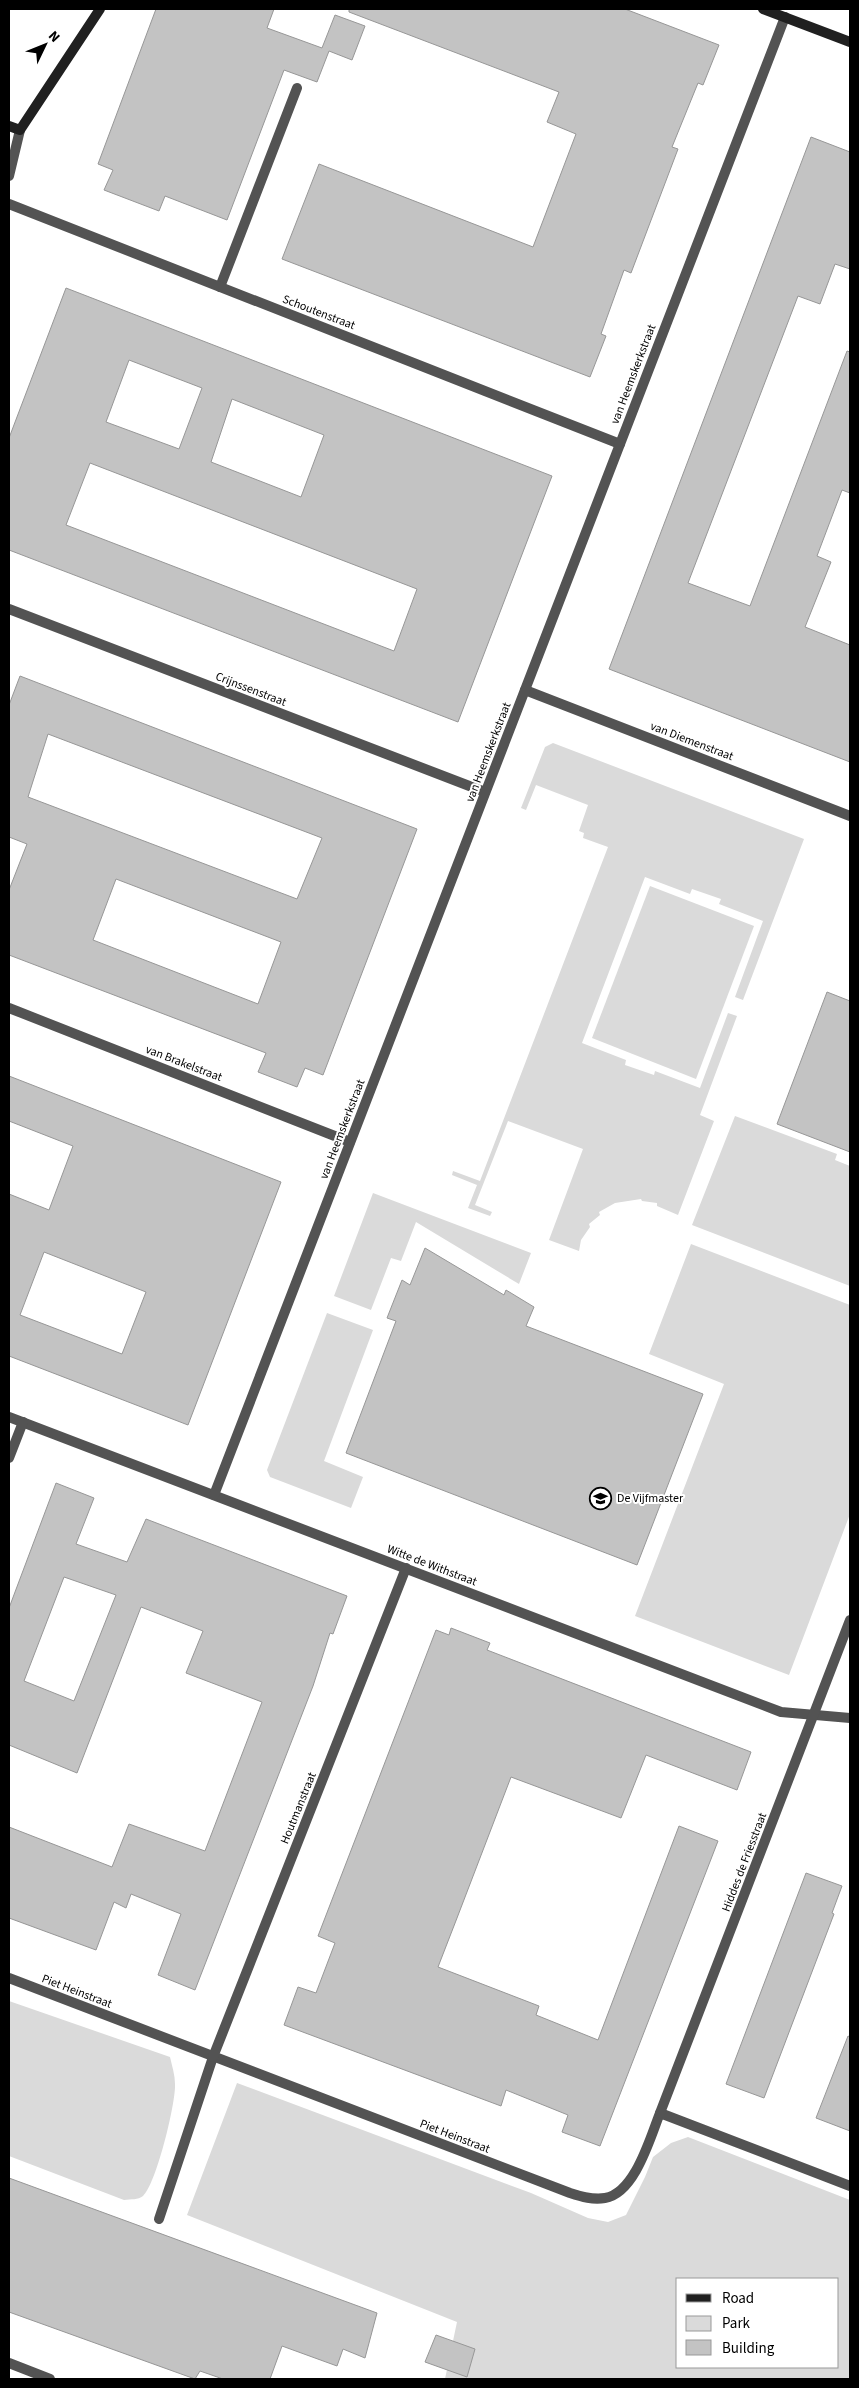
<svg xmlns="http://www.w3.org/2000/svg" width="859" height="2388" viewBox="0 0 859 2388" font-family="'Source Sans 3',sans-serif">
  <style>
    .green { fill: #dadada; fill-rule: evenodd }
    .building { fill: #c3c3c3; stroke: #979797; fill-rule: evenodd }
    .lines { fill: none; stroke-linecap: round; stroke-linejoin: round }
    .lane { stroke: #535353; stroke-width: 10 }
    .street { stroke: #535353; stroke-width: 10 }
    .secondary { stroke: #202020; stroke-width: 10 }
    .labels { text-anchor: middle; stroke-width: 4; stroke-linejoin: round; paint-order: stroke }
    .street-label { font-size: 12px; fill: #000; stroke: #fff }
    .poi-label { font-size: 12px; fill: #000; stroke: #fff; text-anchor: start }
  </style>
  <rect width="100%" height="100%" fill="#fff"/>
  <g class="green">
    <polygon points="553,743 804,839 743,1000 735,997 763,921 719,904 721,899 692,889 690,894 645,877 582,1043 626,1060 625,1065 654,1075 655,1071 700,1088 728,1013 737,1016 700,1115 714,1121 678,1215 657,1206 657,1203 642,1201 641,1199 615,1203 599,1212 600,1215 589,1224 590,1227 581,1240 579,1251 549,1240 583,1149 508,1121 475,1205 492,1212 490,1216 468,1208 477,1185 452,1175 453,1171 480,1181 608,847 583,838 584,833 579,831 588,805 536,785 526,810 521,808 545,747"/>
    <polygon points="650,886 754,926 696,1079 592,1038"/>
    <polygon points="735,1116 837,1154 835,1160 850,1166 850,1286 692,1225"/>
    <polygon points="373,1193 531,1253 519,1284 416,1222 401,1261 391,1258 371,1310 334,1296"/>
    <polygon points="691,1244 850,1305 850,1514 789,1675 635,1616 724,1384 649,1354"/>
    <polygon points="327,1313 373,1330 324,1461 363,1477 351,1508 270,1477 267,1470"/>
    <path d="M9 2001 170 2057C172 2066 175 2075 175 2084 176 2103 156 2185 143 2196 138 2200 131 2199 124 2200L9 2156Z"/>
    <path d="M237 2083 531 2193 588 2218 608 2222 626 2215 645 2177 653 2157 671 2143 688 2137 850 2200V2379H445L457 2322 187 2215ZM678 2279H838V2367H678Z"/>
  </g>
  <g class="building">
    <polygon points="156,9 274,9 267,28 322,48 335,15 365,26 352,60 329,51 317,82 284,70 227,220 165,196 159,211 104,190 113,170 98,164"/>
    <polygon points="349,9 625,9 719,45 703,85 698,83 672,147 678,149 631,273 624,270 601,334 606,336 590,377 282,259 319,164 533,247 576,134 547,122 559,92 349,12"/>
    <polygon points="811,137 850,152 850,269 835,264 820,304 798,296 688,583 750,606 847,351 850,352 850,493 842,490 817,556 831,562 805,627 850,645 850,762 609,669"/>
    <path d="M66 288 552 476 458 722 9 550V438ZM129 360 202 388 179 449 106 422ZM232 399 324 435 301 497 211 462ZM90 463 417 589 394 651 66 525Z"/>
    <path d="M20 676 417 829 323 1075 305 1068 297 1087 258 1072 266 1053 9 955V890L27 844 9 837V705ZM48 734 322 838 297 899 28 797ZM116 879 281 942 258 1004 93 940Z"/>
    <polygon points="827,992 850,1001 850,1152 777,1124"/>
    <path d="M9 1076 281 1182 188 1425 9 1356V1194L49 1210 73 1146 9 1121ZM44 1252 146 1292 122 1354 20 1315Z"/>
    <polygon points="425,1248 504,1295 506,1290 534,1307 526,1326 703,1394 637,1565 346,1453 396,1321 387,1318 402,1280 410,1285"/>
    <path d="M56 1483 94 1498 76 1544 127 1562 146 1519 347 1596 333 1634 330 1633 313 1686 195 1990 158 1975 181 1914 131 1894 126 1908 114 1902 96 1950 9 1918V1827L112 1867 129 1824 205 1851 262 1702 186 1673 203 1631 141 1607 77 1773 9 1745V1608ZM64 1577 116 1595 74 1701 24 1681Z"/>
    <polygon points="451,1628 490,1643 487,1650 751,1752 737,1790 646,1755 621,1818 511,1777 457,1918 438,1967 539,2006 536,2015 598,2040 679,1826 718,1841 600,2146 562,2132 568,2115 506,2090 501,2106 284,2025 298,1987 316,1993 335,1943 318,1936 436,1630 449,1635"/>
    <polygon points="806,1873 842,1886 832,1913 834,1914 764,2098 726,2084"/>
    <polygon points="848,2036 850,2037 850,2131 816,2118"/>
    <polygon points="9,2178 377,2313 365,2358 343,2349 337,2366 282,2346 270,2379 223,2379 200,2371 195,2379 9,2312"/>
    <polygon points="436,2335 475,2349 467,2377 425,2362"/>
  </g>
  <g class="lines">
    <g class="lane">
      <polyline points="220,287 297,88"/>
      <polyline points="159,2219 213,2057"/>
    </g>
    <g class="street">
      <polyline points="9,176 20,130"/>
      <polyline points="9,204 620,444"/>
      <polyline points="9,609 485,792"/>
      <polyline points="525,690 850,816"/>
      <polyline points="9,1008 350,1142"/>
      <polyline points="9,1417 781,1712 850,1718"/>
      <polyline points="9,1458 23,1422"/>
      <polyline points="214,1495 785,17"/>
      <path d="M9 1978 570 2193C582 2197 593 2200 605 2198 635 2193 650 2138 660 2113L850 2186"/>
      <polyline points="213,2057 406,1568"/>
      <polyline points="660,2113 850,1620"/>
      <polyline points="9,2363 50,2379"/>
    </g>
    <g class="secondary">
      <polyline points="763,9 850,42"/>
      <polyline points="9,126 20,130 100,9"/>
    </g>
  </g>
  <defs>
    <symbol id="school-ring" viewBox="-11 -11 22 22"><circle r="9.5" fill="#fff" stroke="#000" stroke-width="1.5"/><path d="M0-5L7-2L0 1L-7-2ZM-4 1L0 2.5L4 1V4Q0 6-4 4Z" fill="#000"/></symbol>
  </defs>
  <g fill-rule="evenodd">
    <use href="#school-ring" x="588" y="1486" width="25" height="25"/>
  </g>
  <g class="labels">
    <g class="street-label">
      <text transform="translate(319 312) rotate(21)" y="4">Schoutenstraat</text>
      <text transform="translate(633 374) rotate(-69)" y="4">van Heemskerkstraat</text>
      <text transform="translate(251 689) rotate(21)" y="4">Crijnssenstraat</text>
      <text transform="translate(692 741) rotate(21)" y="4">van Diemenstraat</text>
      <text transform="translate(488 752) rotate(-69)" y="4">van Heemskerkstraat</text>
      <text transform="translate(184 1063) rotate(21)" y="4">van Brakelstraat</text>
      <text transform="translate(342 1129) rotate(-69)" y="4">van Heemskerkstraat</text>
      <text transform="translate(432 1565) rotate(21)" y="4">Witte de Withstraat</text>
      <text transform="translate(298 1808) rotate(-68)" y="4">Houtmanstraat</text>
      <text transform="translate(744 1862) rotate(-69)" y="4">Hiddes de Friesstraat</text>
      <text transform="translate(77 1991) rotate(21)" y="4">Piet Heinstraat</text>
      <text transform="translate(455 2136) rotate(21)" y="4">Piet Heinstraat</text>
    </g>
    <g class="poi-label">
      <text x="617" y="1502">De Vijfmaster</text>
    </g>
  </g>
  <rect width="859" height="2388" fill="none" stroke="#000000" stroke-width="20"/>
  <rect x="676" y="2278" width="162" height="90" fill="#ffffff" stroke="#999999"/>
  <rect x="686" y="2294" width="25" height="8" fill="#202020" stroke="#999999"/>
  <text x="722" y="2303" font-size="15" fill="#000000">Road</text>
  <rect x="686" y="2316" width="25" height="15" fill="#dadada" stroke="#999999"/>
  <text x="722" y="2328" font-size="15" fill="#000000">Park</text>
  <rect x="686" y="2340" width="25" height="15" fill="#c3c3c3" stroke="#999999"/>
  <text x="722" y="2353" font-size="15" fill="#000000">Building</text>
  <g transform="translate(45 45) rotate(47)" stroke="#ffffff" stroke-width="4" paint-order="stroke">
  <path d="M0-4L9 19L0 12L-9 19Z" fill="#000000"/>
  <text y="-8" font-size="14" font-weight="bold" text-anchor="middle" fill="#000000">N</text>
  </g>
</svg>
